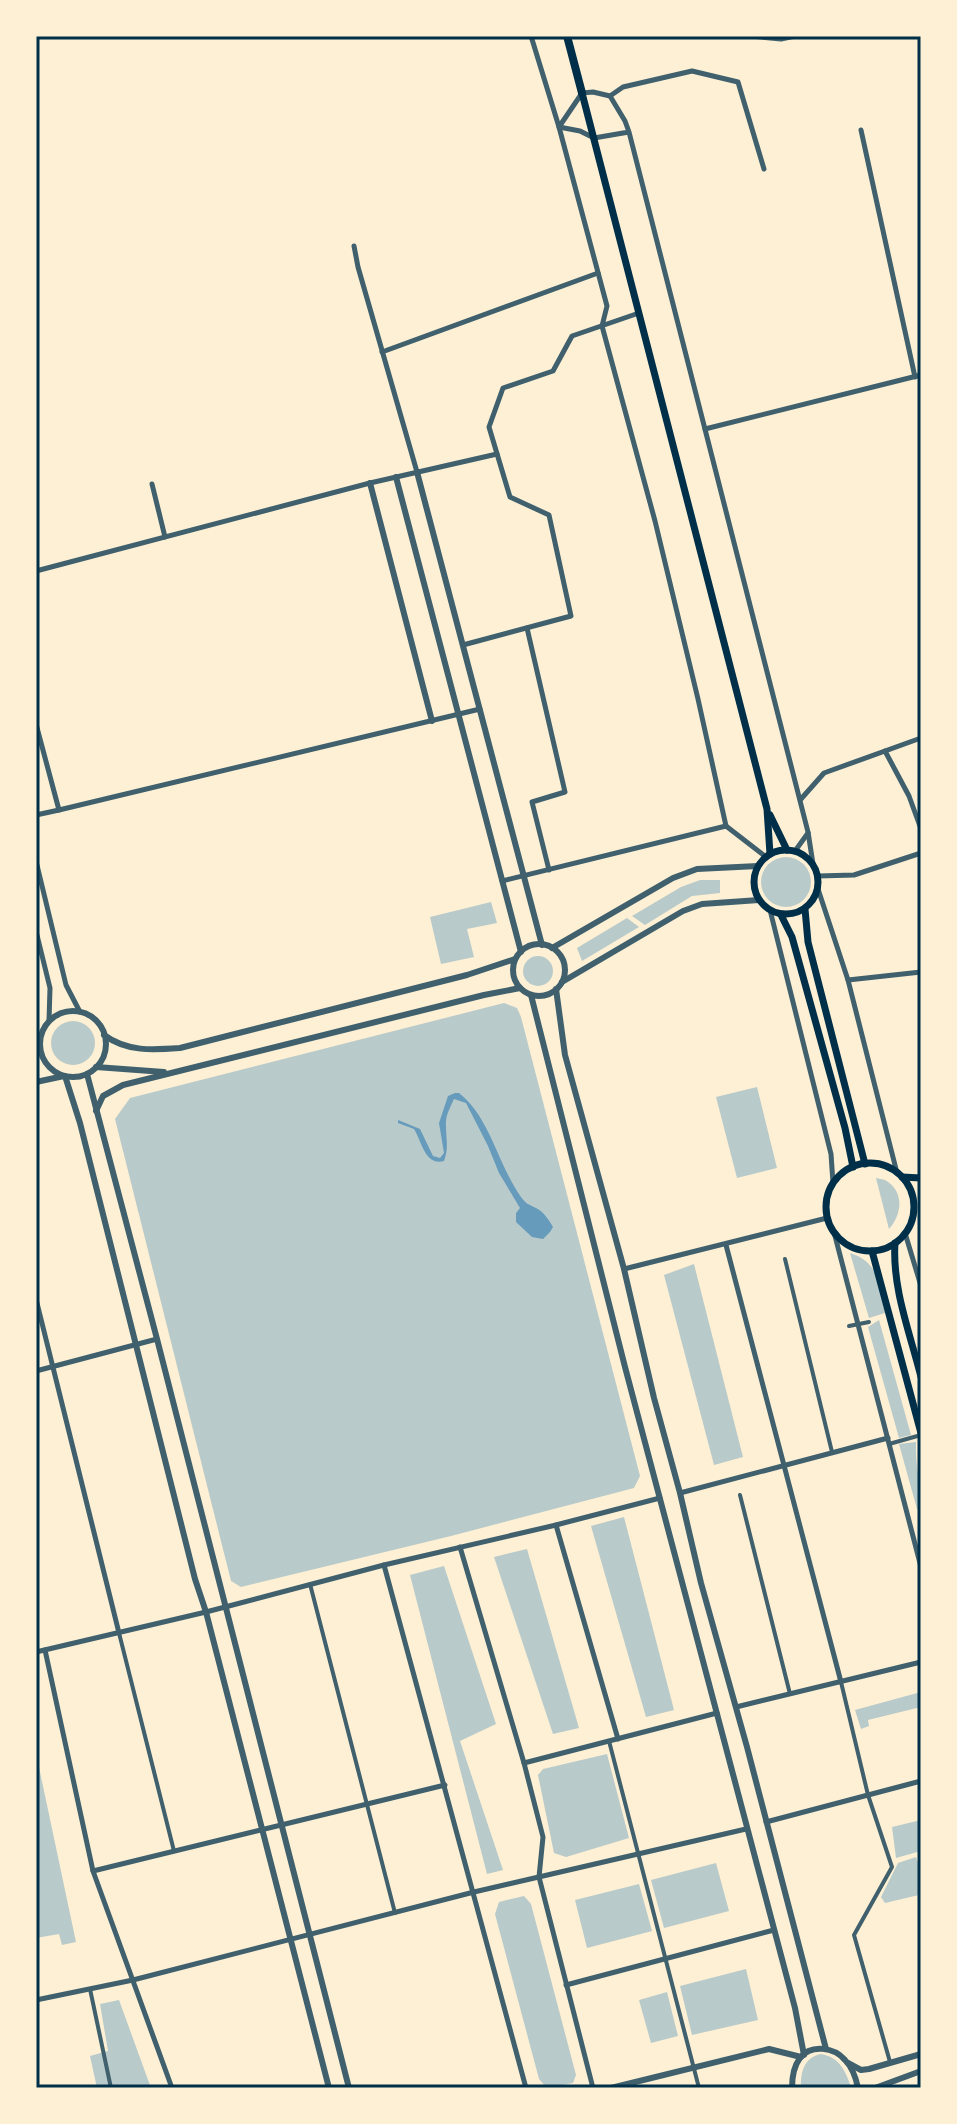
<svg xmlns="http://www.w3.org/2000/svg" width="957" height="2124" viewBox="0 0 957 2124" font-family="'Nunito Sans',sans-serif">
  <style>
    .green { fill: #b9caca }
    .water { fill: #669bbc }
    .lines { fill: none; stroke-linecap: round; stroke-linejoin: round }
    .pedestrian { stroke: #3f606c; stroke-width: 4 }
    .minor { stroke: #3f606c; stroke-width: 5 }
    .tertiary { stroke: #3f606c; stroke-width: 6 }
    .secondary { stroke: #003049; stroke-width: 7 }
    .primary { stroke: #003049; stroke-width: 8 }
    .neatline { fill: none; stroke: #003049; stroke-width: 3 }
  </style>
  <rect width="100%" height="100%" fill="#fdf0d5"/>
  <g class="green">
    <circle cx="786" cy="882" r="25"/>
    <polygon points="700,880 720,880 720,893 692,896 645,925 632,916 681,887"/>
    <polygon points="491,902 497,923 467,929 474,957 441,964 430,917"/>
    <polygon points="627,918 639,927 582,961 577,948"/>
    <circle cx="538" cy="971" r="15"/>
    <polygon points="504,1003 517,1008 521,1017 640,1476 634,1488 451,1536 241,1587 231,1581 115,1119 130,1098"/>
    <circle cx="73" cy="1043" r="22"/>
    <polygon points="757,1087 777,1168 737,1178 716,1097"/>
    <path d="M876 1178C880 1179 885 1179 888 1182 905 1194 901 1216 889 1229Z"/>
    <path d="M850 1253C881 1263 878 1285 885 1313L869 1318Z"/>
    <polygon points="694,1264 743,1457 714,1465 664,1275"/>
    <polygon points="879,1320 911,1435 899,1438 868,1327"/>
    <path d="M916 1442C915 1465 921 1486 921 1509H917L899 1444Z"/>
    <polygon points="624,1517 674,1710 646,1717 591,1526"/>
    <polygon points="527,1549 579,1728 553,1734 494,1557"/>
    <polygon points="444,1566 496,1724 460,1741 503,1870 487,1874 410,1575"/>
    <polygon points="921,1692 921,1707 868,1720 869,1726 861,1729 855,1710"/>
    <polygon points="36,1753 76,1942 62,1945 59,1934 36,1938"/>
    <polygon points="607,1754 629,1838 566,1857 554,1853 538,1775 543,1769"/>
    <polygon points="921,1820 921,1851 896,1858 892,1827"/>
    <path d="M916 1857C920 1869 924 1883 919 1895L885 1903 881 1897 898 1863Z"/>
    <polygon points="716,1863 729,1911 664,1928 651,1880"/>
    <polygon points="639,1884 652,1931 587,1948 575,1900"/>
    <polygon points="524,1896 531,1904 576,2075 573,2083 547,2088 539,2079 495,1914 499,1902"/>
    <polygon points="746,1969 758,2020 692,2035 680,1986"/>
    <polygon points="667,1992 678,2036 651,2043 639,2000"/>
    <polygon points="119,2000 151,2088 97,2088 90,2056 108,2051 100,2004"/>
    <path d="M821 2054C839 2057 846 2071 851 2088H801C800 2073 804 2057 821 2054Z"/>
  </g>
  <path class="water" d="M455 1093H459C490 1117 498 1165 521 1197 526 1204 528 1204 536 1208 543 1211 549 1220 553 1227L550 1232 543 1239 532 1237 516 1222V1213L520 1208 499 1173 488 1146 466 1103 454 1099C450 1108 445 1116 446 1126 446 1140 449 1147 444 1161 425 1166 422 1142 414 1129L398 1123V1120L420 1129 433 1156 440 1158 444 1153 439 1123 448 1096Z"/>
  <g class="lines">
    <g class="pedestrian">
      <polyline points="785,1259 832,1452"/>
      <polyline points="849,1326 869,1322"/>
      <polyline points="889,1444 921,1435"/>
      <polyline points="740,1495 790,1694"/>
      <polyline points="310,1584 395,1913"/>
      <polyline points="119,1633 174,1851"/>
      <polyline points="841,1682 868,1795 892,1867 854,1935 890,2062"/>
      <polyline points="609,1741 699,2088"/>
      <polyline points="90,1989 111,2088"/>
    </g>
    <g class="minor">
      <polyline points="531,36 559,127 607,306 602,326 655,521 698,699 726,826"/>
      <polyline points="750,36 781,39 795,36"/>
      <polyline points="610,96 623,87 692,71 738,82 764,169"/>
      <polyline points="861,130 915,377"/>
      <polyline points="629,132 594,138 580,131 559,127 582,93 593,92 610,96 625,121 629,132 808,832 813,864"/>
      <polyline points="354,246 358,267 417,472"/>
      <polyline points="382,352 598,273"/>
      <polyline points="705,429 921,375"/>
      <polyline points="152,484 165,537"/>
      <polyline points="36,571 370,483 497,454"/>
      <polyline points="527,628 565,792 532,802 549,870"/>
      <polyline points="463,645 571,616 549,515 510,497 489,427 503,388 553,371 572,336 639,313"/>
      <polyline points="36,724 59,810 480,709"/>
      <polyline points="885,751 909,796 921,829"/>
      <polyline points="801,799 824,773 921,738"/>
      <polyline points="36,815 59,810"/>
      <polyline points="795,851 808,833"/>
      <polyline points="36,861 66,985 80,1012"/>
      <polyline points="818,876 854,875 921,853"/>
      <polyline points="502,881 726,826 766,857"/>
      <polyline points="818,889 848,980 897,1173"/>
      <polyline points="770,910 831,1154 833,1183"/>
      <polyline points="36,931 50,988 49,1021"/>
      <polyline points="848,980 921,972"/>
      <polyline points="834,1232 921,1567"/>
      <polyline points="905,1233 921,1286"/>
      <polyline points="726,1245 841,1682"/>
      <polyline points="624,1269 827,1218"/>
      <polyline points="36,1299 119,1633"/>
      <polyline points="36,1371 157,1339"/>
      <polyline points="680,1493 888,1438"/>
      <polyline points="556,1525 618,1739"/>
      <polyline points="460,1547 524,1763 543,1837 539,1877 593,2088"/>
      <polyline points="384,1565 526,2088"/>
      <polyline points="45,1650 93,1871 172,2088"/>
      <polyline points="36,1652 206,1612 384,1565 556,1525 660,1498"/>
      <polyline points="736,1707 921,1662"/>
      <polyline points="524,1763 717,1713"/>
      <polyline points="766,1822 921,1781"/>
      <polyline points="93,1871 445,1785"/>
      <polyline points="566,1985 774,1930"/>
      <polyline points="36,2000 133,1980 474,1892 746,1829"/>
    </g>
    <g class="tertiary">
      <polyline points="417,472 542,945"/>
      <polyline points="396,477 521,952"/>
      <polyline points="370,483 432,721"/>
      <circle cx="539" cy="970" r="26"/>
      <polyline points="552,948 673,878 697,869 758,866"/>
      <polyline points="562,982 683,911 702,904 759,900"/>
      <polyline points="556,989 565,1055 624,1269 654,1398 680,1493 701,1583 747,1747 826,2049"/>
      <polyline points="531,995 625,1367 795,2008 804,2055"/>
      <circle cx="73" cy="1044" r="33"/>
      <path d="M104 1035C127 1052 153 1050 180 1048L467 975 515 959"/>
      <polyline points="96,1067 164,1072"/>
      <polyline points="87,1074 157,1339 349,2088"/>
      <polyline points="65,1076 80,1123 195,1579 206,1612 329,2088"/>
      <polyline points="36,1082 64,1076"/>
      <polyline points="96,1111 103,1096 123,1085 484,995 520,988"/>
      <polyline points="848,2063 861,2070 869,2069 921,2054"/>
      <polyline points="611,2088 769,2049 801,2057"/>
      <path d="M792 2088C792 2078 794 2066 800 2058 811 2044 834 2047 845 2060 852 2067 856 2078 858 2088"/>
      <polyline points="875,2088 921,2071"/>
    </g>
    <g class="secondary">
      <polyline points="582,93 767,809 770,854"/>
      <polyline points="770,815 787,850"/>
      <circle cx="786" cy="882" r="32"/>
      <polyline points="805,909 808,942 865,1164"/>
      <polyline points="781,915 792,937 845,1128 853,1167"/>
      <circle cx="870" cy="1207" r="44"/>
      <polyline points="902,1177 921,1178"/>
      <path d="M895 1243C892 1288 910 1333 921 1377"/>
      <polyline points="872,1251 921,1433"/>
    </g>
    <polyline class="primary" points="567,36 582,93"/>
  </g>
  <rect width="957" height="2124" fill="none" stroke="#fdf0d5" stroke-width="76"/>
  <rect x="38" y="38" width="881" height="2048" class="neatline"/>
</svg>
